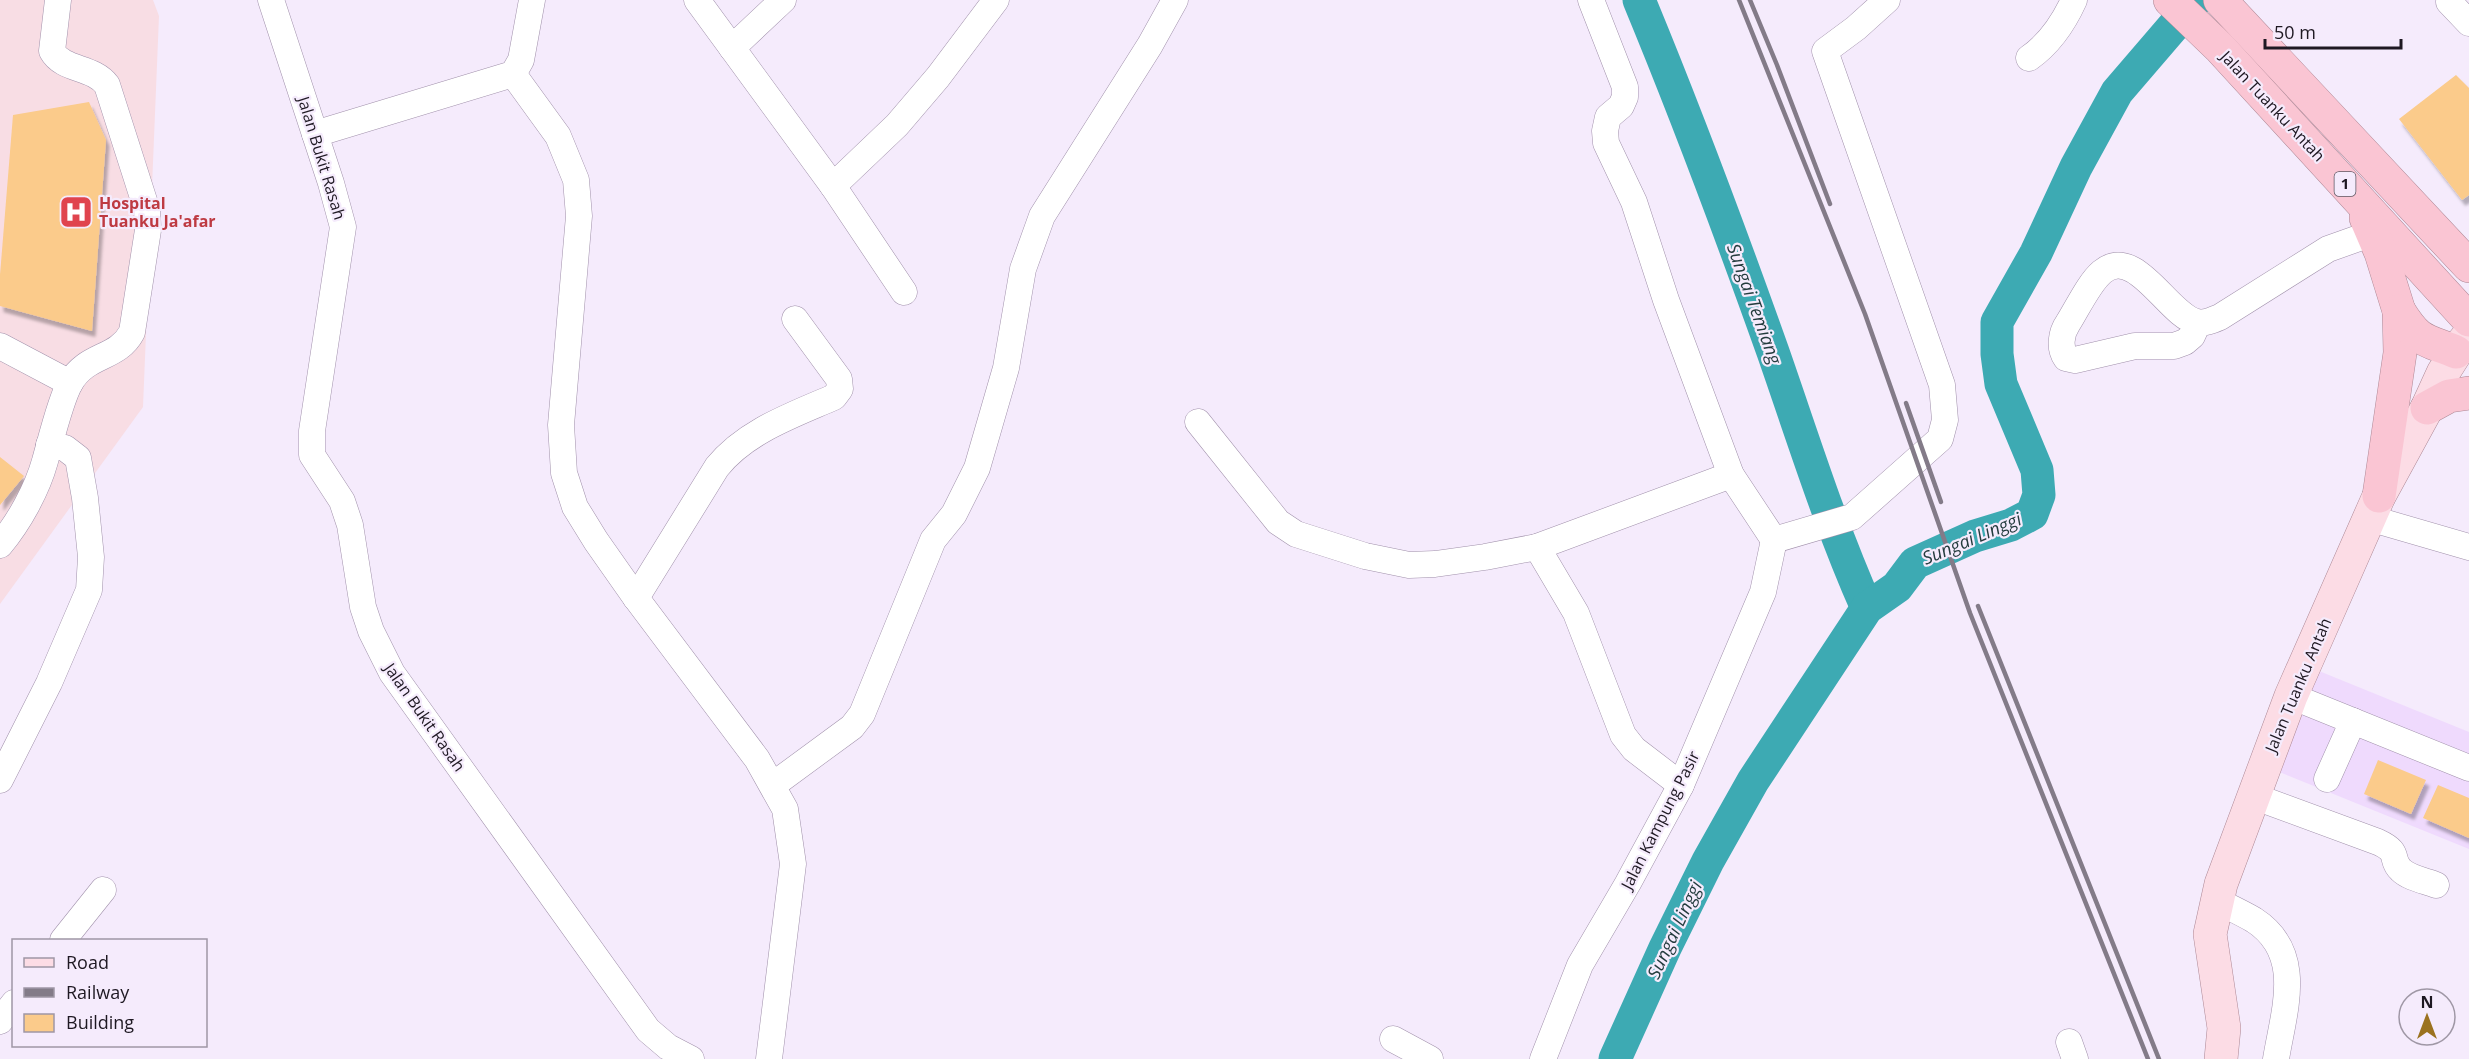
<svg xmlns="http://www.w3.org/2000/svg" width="2469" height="1059" viewBox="0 0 2469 1059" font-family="'Open Sans',sans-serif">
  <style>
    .built { fill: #efdafd }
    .medical { fill: #f8dde4 }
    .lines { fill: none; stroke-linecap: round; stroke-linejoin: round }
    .river { stroke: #3daab3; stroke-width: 33 }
    .building { fill: #fbcb8b; filter: url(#shadow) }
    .minor-casing { stroke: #a191ab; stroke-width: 27 }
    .major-casing { stroke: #ad8895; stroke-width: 34 }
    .highway-casing { stroke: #ad8895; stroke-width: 34 }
    .minor { stroke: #fff; stroke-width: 26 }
    .major { stroke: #fcdce5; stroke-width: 33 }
    .highway { stroke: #fac5d3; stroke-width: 33 }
    .rail { stroke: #837b88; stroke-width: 4.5 }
    .labels { text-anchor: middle; stroke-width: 4.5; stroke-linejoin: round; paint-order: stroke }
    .shield { fill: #f5ebfc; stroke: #5e5763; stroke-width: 1.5 }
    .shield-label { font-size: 15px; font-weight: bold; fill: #1e1822 }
    .street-label { font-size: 16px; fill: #1e1822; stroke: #f5ebfc }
    .health-label { font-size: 16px; font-weight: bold; fill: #be3a42; stroke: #f5ebfc; text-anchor: start }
    .water-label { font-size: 18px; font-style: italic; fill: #243c3e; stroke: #f5ebfc }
  </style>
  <defs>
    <filter id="shadow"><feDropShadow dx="3.5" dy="6" stdDeviation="1.5" flood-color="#0004"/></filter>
  </defs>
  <rect width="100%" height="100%" fill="#f5ebfc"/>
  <polygon class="built" points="2319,671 2469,732 2469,849 2277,771"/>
  <polygon class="medical" points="0,0 153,0 159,16 143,407 0,604"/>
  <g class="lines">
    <g class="river">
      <path d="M1639 0C1687 116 1731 234 1773 352 1803 438 1830 525 1867 608"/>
      <polyline points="1615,1059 1665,948 1708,861 1753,781 1867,608 1897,587 1915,563 1975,536 2011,525 2032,514 2039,495 2037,470 2001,384 1997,354 1997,322 2036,253 2076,167 2117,92 2196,0"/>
    </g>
  </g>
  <g class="building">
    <polygon points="2456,75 2469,88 2469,195 2462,200 2399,119"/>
    <polygon points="89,102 106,140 92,331 0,306 0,275 13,115"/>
    <polygon points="0,457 24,476 0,505"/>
    <polygon points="2378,760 2426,780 2411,814 2364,794"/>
    <polygon points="2438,785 2469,798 2469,838 2423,818"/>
  </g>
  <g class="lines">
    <defs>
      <g id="minor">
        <polyline points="271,0 331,183 343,227 312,431 312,455 342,501 350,525 363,607 371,631 392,673 648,1030 668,1047 691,1059"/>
        <polyline points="697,0 833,186 904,292"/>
        <polyline points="1591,0 1625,87 1625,97 1621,106 1608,117 1605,131 1606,143 1634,202 1666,300 1731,475 1774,540"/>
        <polyline points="2449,2 2469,23"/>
        <polyline points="732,48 783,0"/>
        <path d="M2029 58C2049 44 2064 22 2074 0"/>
        <polyline points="513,74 558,136 576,180 579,216 561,425 564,473 575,507 596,541 636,598 757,759 785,809 793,864 769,1059"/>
        <polyline points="315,134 513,74 521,60 532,0"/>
        <polyline points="833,186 897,125 938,77 996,0"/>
        <path d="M2198 323 2192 336 2185 342 2174 346H2135L2075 360 2066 358C2059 348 2061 333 2068 323 2077 309 2089 283 2102 272 2136 244 2168 316 2197 322 2204 324 2213 320 2220 317L2328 249 2373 233"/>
        <polyline points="0,346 70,383"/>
        <polyline points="1198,422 1278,522 1296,534 1365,556 1409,565 1435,564 1485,557 1537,547 1576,613 1623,735 1634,749 1681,785"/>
        <polyline points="2369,518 2469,547"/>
        <polyline points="1774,540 1852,517 1940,439 1945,420 1942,385 1825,51 1856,28 1887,0"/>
        <path d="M0 545C19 522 37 490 45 461 51 440 60 401 70 383 87 353 117 360 132 332L148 230 147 210 107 85C93 66 63 71 52 51L58 0"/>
        <polyline points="1537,547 1731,475"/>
        <path d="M636 598 717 467C746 431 793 415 834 397L840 389 839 379 795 319"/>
        <polyline points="2291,696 2469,768"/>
        <polyline points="2327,779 2353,721"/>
        <polyline points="0,780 49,683 89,590 91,557 85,498 78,458 65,448 49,445"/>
        <polyline points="773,785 852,727 862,714 933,540 954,514 977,468 1006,368 1023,269 1042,216 1150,45 1175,0"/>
        <path d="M2253 796 2378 842C2402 853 2389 859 2401 870 2409 878 2426 881 2436 885"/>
        <path d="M2217 901C2229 907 2242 913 2254 920 2305 953 2284 1010 2276 1059"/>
        <polyline points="63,940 103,890"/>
        <polyline points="0,1021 14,1003"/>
        <polyline points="1393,1039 1430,1059"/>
        <polyline points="2069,1042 2075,1059"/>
        <polyline points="1543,1059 1580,965 1628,883 1681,785 1763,592 1774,540"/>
      </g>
      <polyline id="major" points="2221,1059 2224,1028 2210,934 2221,884 2291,696 2379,496 2427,408 2443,373 2460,346 2469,335"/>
      <g id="highway">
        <polyline points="2170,0 2220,48 2469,320"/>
        <polyline points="2220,0 2469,266"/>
        <polyline points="2366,218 2381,253 2399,311 2400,353 2379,496"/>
        <path d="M2399 311C2419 343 2424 339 2456 352"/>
        <polyline points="2427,408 2449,396 2469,393"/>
      </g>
    </defs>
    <use href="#minor" class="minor-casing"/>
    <use href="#major" class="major-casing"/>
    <use href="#highway" class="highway-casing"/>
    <use href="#minor" class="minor"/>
    <use href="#major" class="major"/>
    <use href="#highway" class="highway"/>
    <g class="rail">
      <polyline points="1739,0 1865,314 1970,613 2148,1059"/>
      <polyline points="1750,0 1777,65 1830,204"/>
      <polyline points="1906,403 1941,502"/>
      <polyline points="1978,606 2159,1059"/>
    </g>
  </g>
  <defs>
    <symbol id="hospital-square" viewBox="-11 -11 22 22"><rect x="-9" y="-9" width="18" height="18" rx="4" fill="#e0444e" stroke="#f5ebfc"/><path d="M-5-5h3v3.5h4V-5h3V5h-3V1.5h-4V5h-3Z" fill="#fff"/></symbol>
  </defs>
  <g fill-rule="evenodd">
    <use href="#hospital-square" x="57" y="193" width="38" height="38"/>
  </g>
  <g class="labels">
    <rect class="shield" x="2334.5" y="172" width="21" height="24" rx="4.5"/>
    <g class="shield-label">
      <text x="2345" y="189">1</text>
    </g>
    <g class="street-label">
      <text transform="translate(2273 106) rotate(47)" y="6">Jalan Tuanku Antah</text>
      <text transform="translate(322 158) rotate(73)" y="6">Jalan Bukit Rasah</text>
      <text transform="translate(2298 685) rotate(-67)" y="6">Jalan Tuanku Antah</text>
      <text transform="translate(425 717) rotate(55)" y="6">Jalan Bukit Rasah</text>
      <text transform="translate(1660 820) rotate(-63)" y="6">Jalan Kampung Pasir</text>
    </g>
    <g class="health-label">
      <text x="99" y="209">Hospital<tspan x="99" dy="18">Tuanku Ja'afar</tspan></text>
    </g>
    <g class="water-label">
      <text transform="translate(1754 304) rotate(70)" y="6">Sungai Temiang</text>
      <text transform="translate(1972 539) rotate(-23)" y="6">Sungai Linggi</text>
      <text transform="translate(1675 930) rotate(-65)" y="6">Sungai Linggi</text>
    </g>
  </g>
  <rect x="12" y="939" width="195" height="108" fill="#f5ebfc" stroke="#9f97a5" stroke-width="1.5"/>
  <rect x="24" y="958" width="30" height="9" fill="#fcdce5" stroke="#9f97a5" stroke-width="1.5"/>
  <text x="66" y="969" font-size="18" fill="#1e1822">Road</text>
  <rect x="24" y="988" width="30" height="9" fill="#837b88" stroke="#9f97a5" stroke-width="1.5"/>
  <text x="66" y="999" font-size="18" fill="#1e1822">Railway</text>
  <rect x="24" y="1014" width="30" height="18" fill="#fbcb8b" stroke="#9f97a5" stroke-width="1.5"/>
  <text x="66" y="1029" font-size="18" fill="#1e1822">Building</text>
  <g transform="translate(2427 1017)"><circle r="28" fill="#f5ebfc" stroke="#9f97a5" stroke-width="1.5"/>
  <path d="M0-4.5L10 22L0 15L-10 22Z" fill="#9b721f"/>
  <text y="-9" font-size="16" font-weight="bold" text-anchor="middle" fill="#1e1822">N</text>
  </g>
  <path d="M2265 39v9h136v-9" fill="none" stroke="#1e1822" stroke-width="3"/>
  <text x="2274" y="39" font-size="18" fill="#1e1822" stroke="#f5ebfc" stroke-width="4.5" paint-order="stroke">50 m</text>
</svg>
